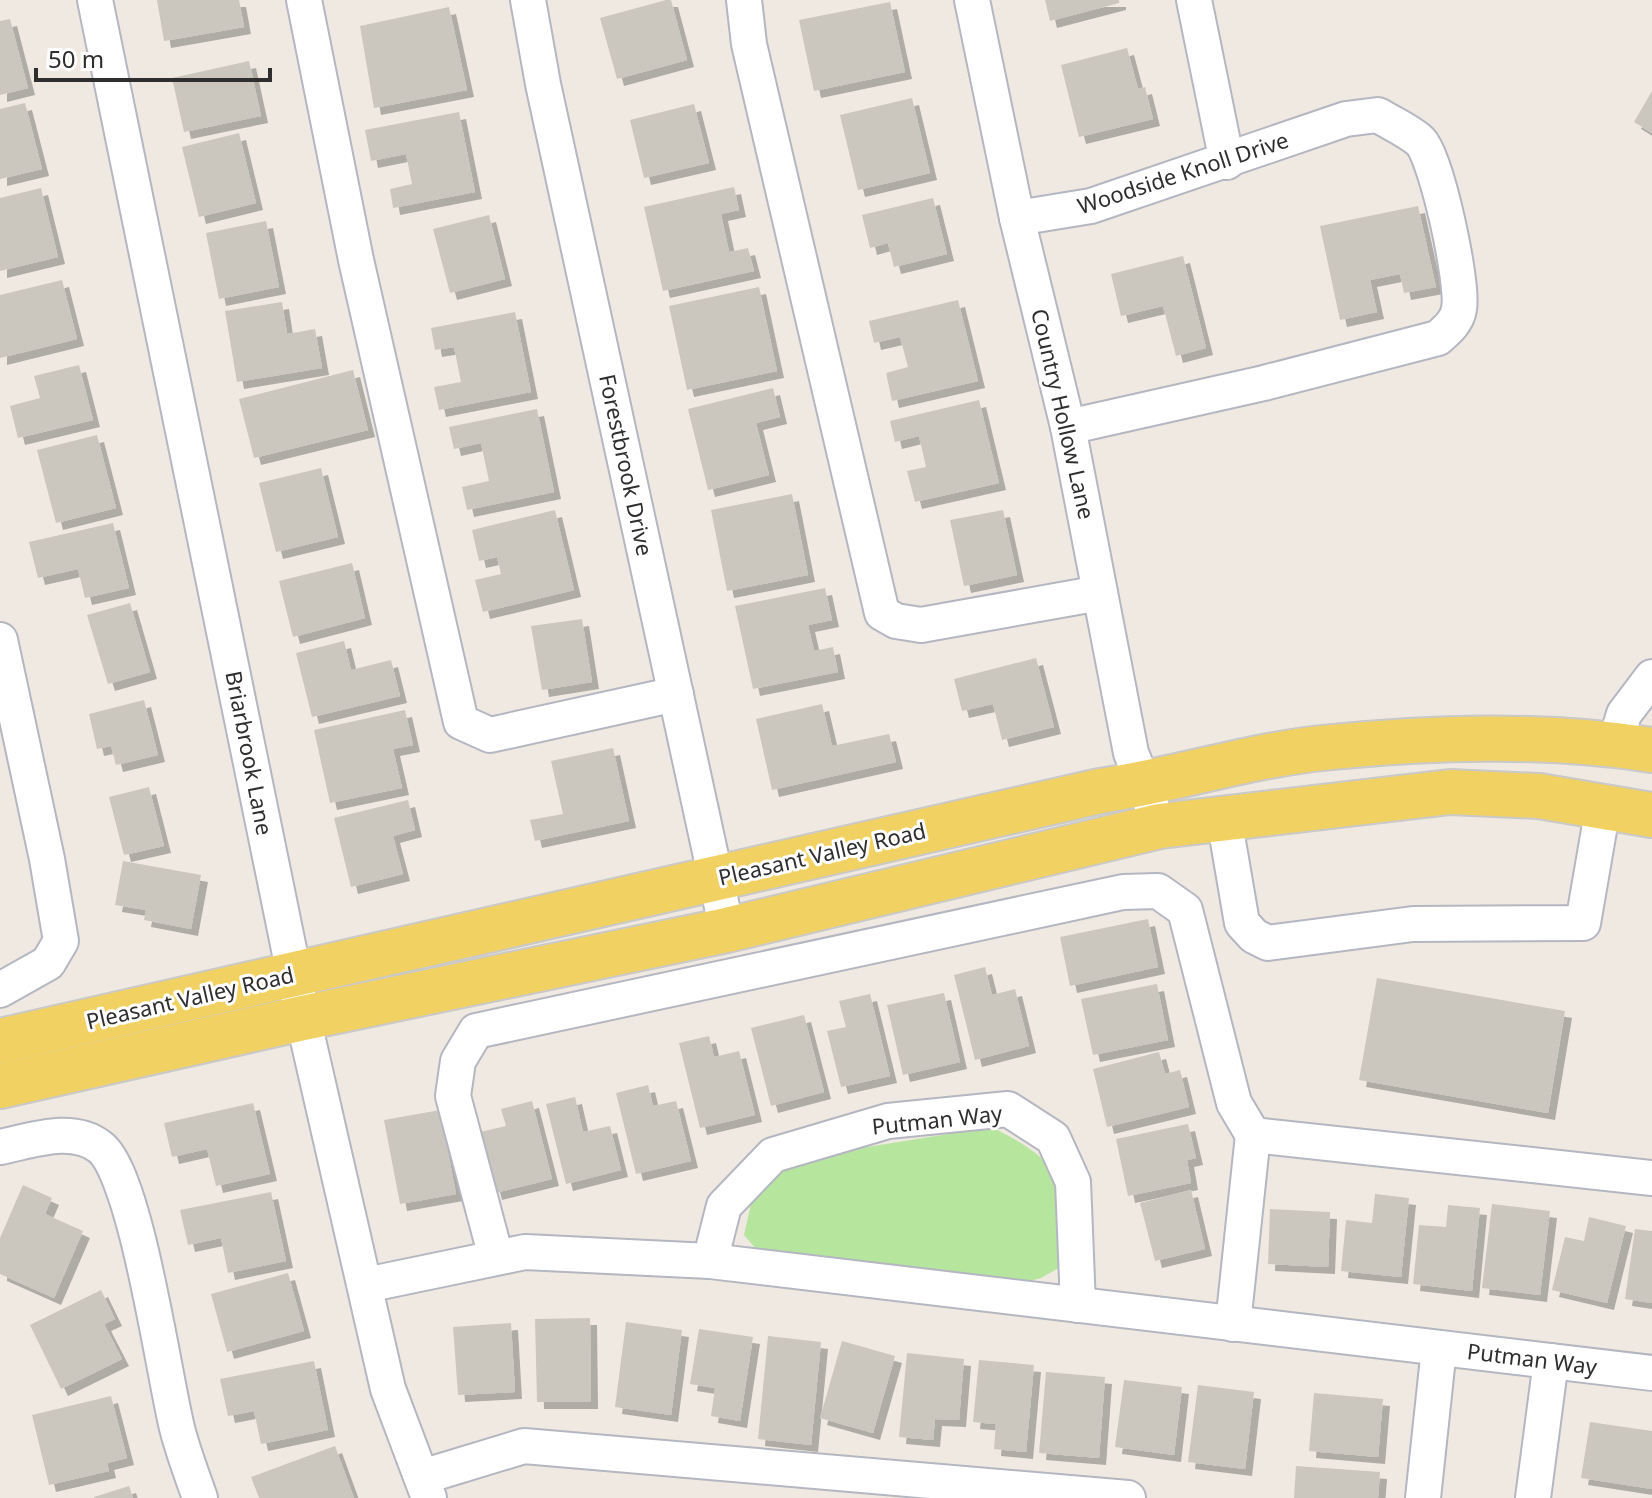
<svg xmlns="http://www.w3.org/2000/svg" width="1652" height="1498" viewBox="0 0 1652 1498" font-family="'Noto Sans',sans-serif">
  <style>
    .green { fill: #b6e59e }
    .building { fill: #cbc7bf; filter: url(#shadow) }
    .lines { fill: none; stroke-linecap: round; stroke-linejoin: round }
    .minor-casing { stroke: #b4b7c1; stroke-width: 38 }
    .major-casing { stroke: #c9c9c9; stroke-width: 48 }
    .minor { stroke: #fff; stroke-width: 34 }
    .major { stroke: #f2d163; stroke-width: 44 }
    .labels { text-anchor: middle; stroke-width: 6; stroke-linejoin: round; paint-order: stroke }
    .street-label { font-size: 22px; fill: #2e2e2e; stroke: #fff }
  </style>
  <defs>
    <filter id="shadow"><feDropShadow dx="7" dy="7" stdDeviation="0" flood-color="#0004"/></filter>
  </defs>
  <rect width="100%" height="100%" fill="#efe9e1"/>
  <path class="green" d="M992 1127C1020 1142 1054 1159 1065 1191 1070 1207 1063 1247 1062 1266L1041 1278 1022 1283 758 1251 744 1235 755 1186 780 1161Z"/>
  <g class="building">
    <polygon points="157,0 239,0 244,27 164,41"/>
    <polygon points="666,0 671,0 687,60 617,79 600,18"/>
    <polygon points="1045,0 1119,0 1119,3 1050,21"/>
    <polygon points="890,2 905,72 814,91 799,20"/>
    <polygon points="449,7 467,90 374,108 360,26"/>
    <polygon points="10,19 28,88 0,95 0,21"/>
    <polygon points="1127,48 1138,89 1145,87 1153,119 1079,137 1061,65"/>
    <polygon points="249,61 261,116 184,132 172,78"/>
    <polygon points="1652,91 1652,133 1634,122"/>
    <polygon points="912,98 930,173 858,190 840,115"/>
    <polygon points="25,103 42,169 0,179 0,109"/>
    <polygon points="694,104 709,163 644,178 630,120"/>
    <polygon points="459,112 475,192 393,208 390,189 412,184 406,154 371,161 365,130"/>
    <polygon points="239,133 256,203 199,217 182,147"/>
    <polygon points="734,187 739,210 721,214 729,252 748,248 754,271 663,291 644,207"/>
    <polygon points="41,188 58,257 0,271 0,198"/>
    <polygon points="933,198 947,254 894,267 888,243 870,248 862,215"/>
    <polygon points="1418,206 1436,287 1404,293 1400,274 1370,280 1377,312 1340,320 1320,226"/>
    <polygon points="489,215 505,279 450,293 433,229"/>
    <polygon points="266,221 279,287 219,299 206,233"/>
    <polygon points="1183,256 1206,348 1176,356 1163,306 1121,316 1111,274"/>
    <polygon points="62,280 77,339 0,358 0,295"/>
    <polygon points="759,287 777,371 687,390 669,306"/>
    <polygon points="958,300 978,381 892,401 886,373 908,367 900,337 874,343 869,321"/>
    <polygon points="282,302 287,334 315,329 322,368 237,382 225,311"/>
    <polygon points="515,312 531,392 439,410 434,387 461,382 454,347 435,350 431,328"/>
    <polygon points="79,365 93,420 18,438 10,406 40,398 34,376"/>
    <polygon points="353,370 368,430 254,458 239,399"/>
    <polygon points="773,388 780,417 756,423 769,475 708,490 688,409"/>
    <polygon points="979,400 999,483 915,502 907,471 926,467 919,436 895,442 890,421"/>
    <polygon points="537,409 554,492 467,510 462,487 489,481 481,443 454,449 449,427"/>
    <polygon points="97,435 116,508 56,523 37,450"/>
    <polygon points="321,468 338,537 276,552 259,483"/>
    <polygon points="792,494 808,575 727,591 711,510"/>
    <polygon points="555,510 574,590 483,612 475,580 501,574 497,557 479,561 472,530"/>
    <polygon points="1003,510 1017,575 964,586 950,520"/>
    <polygon points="113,523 129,588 85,598 78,569 38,578 29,542"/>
    <polygon points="352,563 365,618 293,637 279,581"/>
    <polygon points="825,588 832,620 808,625 814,651 833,647 838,672 753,689 735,606"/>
    <polygon points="130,603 150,672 108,684 87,615"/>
    <polygon points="582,619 592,682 542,690 531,626"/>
    <polygon points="344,641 351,670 391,660 400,696 312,717 296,653"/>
    <polygon points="1036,658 1054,727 1002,740 993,704 962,711 954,679"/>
    <polygon points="144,700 158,755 116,765 111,746 97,749 89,714"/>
    <polygon points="822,704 832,746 889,734 896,762 772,790 756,719"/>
    <polygon points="405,710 413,745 393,749 402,788 330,803 314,730"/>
    <polygon points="613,748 629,821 535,841 530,820 563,814 551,761"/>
    <polygon points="149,787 164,846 124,855 109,797"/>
    <polygon points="408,800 415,830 393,836 403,874 351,887 334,818"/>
    <polygon points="123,861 201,875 191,929 144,920 146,910 115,905"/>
    <polygon points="1148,919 1158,967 1070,986 1060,937"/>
    <polygon points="985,967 992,995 1015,989 1029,1046 975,1060 954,975"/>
    <polygon points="1377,978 1565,1011 1548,1113 1359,1080"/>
    <polygon points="1157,984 1168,1040 1093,1055 1081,999"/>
    <polygon points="944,993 960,1062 903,1075 887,1005"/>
    <polygon points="870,994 890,1076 841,1087 827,1031 846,1027 839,1001"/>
    <polygon points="804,1015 824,1092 771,1106 751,1028"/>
    <polygon points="709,1036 714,1057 739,1051 755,1115 700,1128 679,1043"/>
    <polygon points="1159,1052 1165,1074 1180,1070 1189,1107 1107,1127 1093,1069"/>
    <polygon points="648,1085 653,1106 676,1101 691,1161 636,1174 616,1093"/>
    <polygon points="575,1097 583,1132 610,1126 621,1170 566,1184 546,1104"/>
    <polygon points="532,1101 552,1179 495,1193 480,1132 506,1126 501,1109"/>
    <polygon points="253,1103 270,1174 216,1186 207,1149 172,1157 164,1123"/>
    <polygon points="440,1110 456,1194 400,1204 384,1120"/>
    <polygon points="1188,1124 1196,1158 1187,1160 1191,1183 1128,1196 1116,1139"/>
    <polygon points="23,1185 52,1198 45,1214 83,1231 54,1298 0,1274 0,1238"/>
    <polygon points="1191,1190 1205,1249 1155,1261 1140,1203"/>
    <polygon points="271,1192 286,1261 228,1273 221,1238 188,1245 180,1210"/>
    <polygon points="1375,1194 1409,1198 1401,1277 1341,1271 1346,1220 1372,1223"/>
    <polygon points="1492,1204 1550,1211 1540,1295 1482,1288"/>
    <polygon points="1448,1205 1480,1208 1472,1291 1413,1284 1419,1225 1446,1227"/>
    <polygon points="1270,1209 1330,1212 1328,1267 1268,1264"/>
    <polygon points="1589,1217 1626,1226 1607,1303 1552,1290 1565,1237 1584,1241"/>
    <polygon points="1635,1229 1652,1231 1652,1303 1625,1299"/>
    <polygon points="288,1273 304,1331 227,1352 211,1294"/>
    <polygon points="101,1290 115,1319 104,1324 122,1359 61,1389 30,1325"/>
    <polygon points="590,1318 591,1402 537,1402 535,1319"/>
    <polygon points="626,1322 682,1330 671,1415 615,1407"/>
    <polygon points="511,1323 515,1392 458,1395 453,1327"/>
    <polygon points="699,1329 753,1337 740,1421 711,1416 715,1388 690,1384"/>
    <polygon points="768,1336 821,1342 811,1445 758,1439"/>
    <polygon points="842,1341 895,1356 873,1433 820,1418"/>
    <polygon points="907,1353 964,1359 959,1420 935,1419 933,1440 899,1437"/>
    <polygon points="979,1360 1034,1365 1026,1452 994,1449 996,1424 973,1422"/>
    <polygon points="314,1361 328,1430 261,1444 254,1411 228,1416 220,1379"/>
    <polygon points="1046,1372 1105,1377 1099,1458 1039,1453"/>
    <polygon points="1124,1380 1182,1387 1174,1455 1115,1447"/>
    <polygon points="1198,1385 1254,1392 1245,1469 1188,1462"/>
    <polygon points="1314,1393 1383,1399 1378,1457 1309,1451"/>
    <polygon points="111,1396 127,1458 107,1463 109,1471 49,1485 32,1415"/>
    <polygon points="1590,1422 1652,1431 1652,1489 1581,1478"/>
    <polygon points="335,1446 354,1498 259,1498 251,1477"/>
    <polygon points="1296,1466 1380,1472 1378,1498 1294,1498"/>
    <polygon points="129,1486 133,1498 94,1498 94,1497"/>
  </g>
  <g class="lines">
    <defs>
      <g id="minor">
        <polyline points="95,0 303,1018 388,1389 429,1498"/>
        <polyline points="304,0 356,260 461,722 490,735 676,694"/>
        <polyline points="528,0 543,84 727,930"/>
        <polyline points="744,0 749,44 882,613 896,621 921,625 1100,593"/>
        <polyline points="972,0 1017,218 1068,427 1131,753 1151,803"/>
        <polyline points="1194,0 1227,162"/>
        <path d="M1017 218 1091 206 1346 119 1378 115C1391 123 1409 131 1420 141 1437 158 1464 285 1459 309 1457 322 1447 330 1438 338L1264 383 1068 427"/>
        <polyline points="0,640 47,859 61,941 48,963 0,990"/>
        <polyline points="1615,744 1624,714 1652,677"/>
        <polyline points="1224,818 1242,923 1254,936 1268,943 1413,924 1583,923 1603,807"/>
        <path d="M0 1147C31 1141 72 1125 100 1147 136 1174 164 1376 177 1428 183 1452 192 1475 200 1498"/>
        <polyline points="496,1257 453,1096 458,1061 476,1031 1123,892 1158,891 1185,910 1234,1103 1253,1135 1652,1178"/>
        <polyline points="710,1261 724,1206 773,1155 888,1121 1008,1109 1053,1138 1073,1182 1078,1305"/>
        <polyline points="366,1285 525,1252 710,1261 1652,1373"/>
        <polyline points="1233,1324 1253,1135"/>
        <polyline points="422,1477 524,1446 1128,1498"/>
        <polyline points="1423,1498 1439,1348"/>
        <polyline points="1533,1498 1551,1361"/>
      </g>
      <g id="major">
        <path d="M0 1041 1100 791C1174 780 1247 756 1322 748 1431 737 1544 733 1652 750"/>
        <polyline points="0,1086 303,1018 727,930 1160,826 1450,792 1539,796 1652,815"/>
      </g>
    </defs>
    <use href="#minor" class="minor-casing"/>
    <use href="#major" class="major-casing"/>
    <use href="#minor" class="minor"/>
    <use href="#major" class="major"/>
  </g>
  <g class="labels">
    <g class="street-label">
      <text transform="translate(1183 173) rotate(-18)" y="8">Woodside Knoll Drive</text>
      <text transform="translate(1063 414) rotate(77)" y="8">Country Hollow Lane</text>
      <text transform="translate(626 465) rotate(78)" y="8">Forestbrook Drive</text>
      <text transform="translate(249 753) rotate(79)" y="8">Briarbrook Lane</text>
      <text transform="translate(822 854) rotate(-13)" y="8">Pleasant Valley Road</text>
      <text transform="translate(190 998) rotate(-13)" y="8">Pleasant Valley Road</text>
      <text transform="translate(937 1120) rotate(-6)" y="8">Putman Way</text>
      <text transform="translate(1532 1359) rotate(7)" y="8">Putman Way</text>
    </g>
  </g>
  <path d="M36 68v12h234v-12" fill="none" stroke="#2e2e2e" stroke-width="4"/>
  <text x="48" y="68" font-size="24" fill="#2e2e2e" stroke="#ffffff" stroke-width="6" paint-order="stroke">50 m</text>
</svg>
